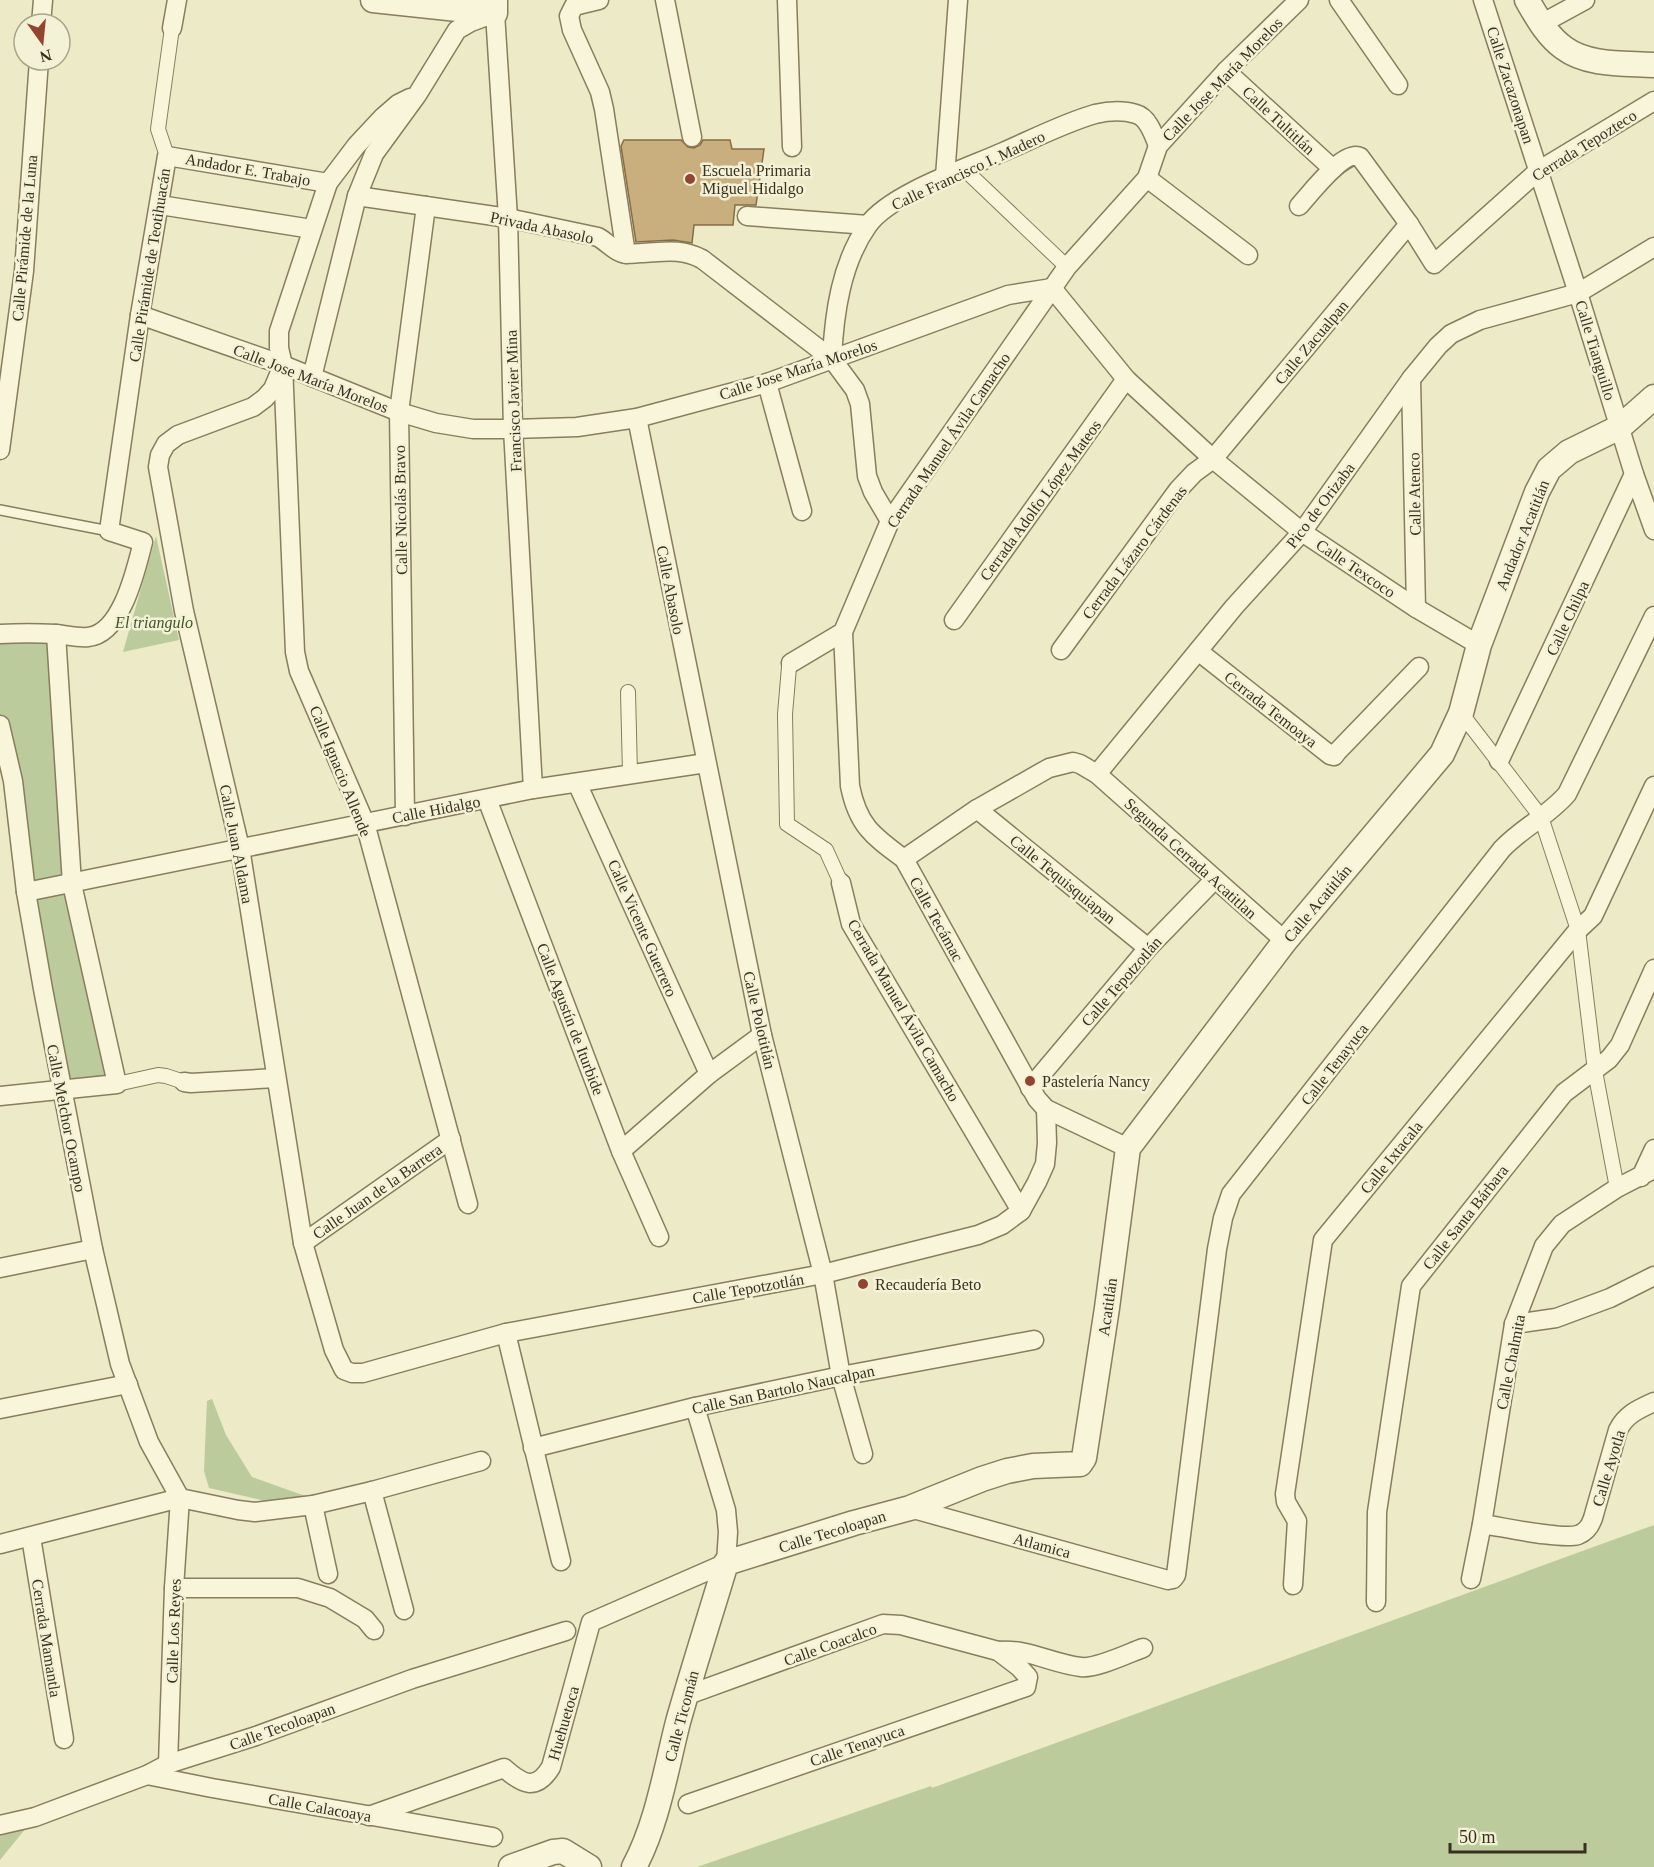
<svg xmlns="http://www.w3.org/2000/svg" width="1654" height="1867" viewBox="0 0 1654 1867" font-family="Georgia,serif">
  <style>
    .green { fill: #bbcb9b }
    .building { fill: #c9ae7e; stroke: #866c44; stroke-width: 1.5 }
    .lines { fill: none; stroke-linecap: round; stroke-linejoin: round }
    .service-casing { stroke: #887d5d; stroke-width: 12 }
    .pedestrian-casing { stroke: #887d5d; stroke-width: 16 }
    .minor-casing { stroke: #887d5d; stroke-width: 21 }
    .tertiary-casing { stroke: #887d5d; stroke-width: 27 }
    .service { stroke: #f8f5da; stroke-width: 9 }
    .pedestrian { stroke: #f8f5da; stroke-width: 14 }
    .minor { stroke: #f8f5da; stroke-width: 18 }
    .tertiary { stroke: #f8f5da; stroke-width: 24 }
    .poi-dot { fill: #94442f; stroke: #f4f2d6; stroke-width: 2 }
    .labels { text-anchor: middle; stroke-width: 5; stroke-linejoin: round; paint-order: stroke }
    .street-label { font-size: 16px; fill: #393120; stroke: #f4f2d6 }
    .poi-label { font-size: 16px; fill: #393120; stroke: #f4f2d6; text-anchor: start }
    .park-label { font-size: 16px; font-style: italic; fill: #3f5427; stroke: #f4f2d6 }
  </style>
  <rect width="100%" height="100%" fill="#edeac7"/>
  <g class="green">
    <polygon points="156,536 179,640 123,652"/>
    <polygon points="0,634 56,634 72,884 117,1084 62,1089 0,725"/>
    <polygon points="212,1399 226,1435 252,1477 311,1498 270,1502 209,1488 204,1471 207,1401"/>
    <polygon points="1654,1525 1654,1867 697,1867 931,1786 932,1788"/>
    <polygon points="35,1817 0,1860 0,1825"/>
  </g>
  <polygon class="building" points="624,140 681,140 688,147 694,148 700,145 703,140 730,140 732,149 764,149 756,205 735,205 733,225 694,225 692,243 673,240 636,242 621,146"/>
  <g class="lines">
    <defs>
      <polyline id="service" points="0,510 109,531"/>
      <g id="pedestrian">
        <polyline points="167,156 158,129 172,28"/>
        <polyline points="964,169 1067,267"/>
        <polyline points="791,663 789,667 785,714 787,824 826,850 841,883"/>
        <polyline points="628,692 630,773"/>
        <polyline points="1461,713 1541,817 1578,930 1595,1071 1617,1188"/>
        <polyline points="117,1084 158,1075 166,1076 184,1082"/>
      </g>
      <g id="minor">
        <polyline points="599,0 574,6 569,16 572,30 600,92 604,109 626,254"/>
        <polyline points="665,0 692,137"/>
        <polyline points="787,0 792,147"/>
        <polyline points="1339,0 1398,85"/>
        <polyline points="1483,0 1578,293 1634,474 1654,530"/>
        <polyline points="41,24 43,0"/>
        <polyline points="1541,24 1585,0"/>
        <polyline points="172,28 177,0"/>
        <polyline points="1226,71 1333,169"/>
        <polyline points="410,98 398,104 383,117 356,146 328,183 279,331 279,348 283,365 295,652 299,671 365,823 468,1204"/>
        <polyline points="945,177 958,0"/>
        <polyline points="1147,178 1248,255"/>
        <path d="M357 196 508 218 598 237C607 242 613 250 622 253 628 255 635 253 641 253 665 252 680 248 702 259L832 359 855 390 860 404 867 476 873 492 890 521"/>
        <polyline points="160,205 312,229"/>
        <path d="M1299 206C1310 194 1344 149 1360 157L1409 224 1434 264 1538 171 1654 101"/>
        <polyline points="747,216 868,225"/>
        <polyline points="1052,288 1126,379 1213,459 1302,532 1416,608 1479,645"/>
        <polyline points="140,315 283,365 399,412 436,423 473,429 513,429 577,427 637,418 767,383 1008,295 1052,288"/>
        <path d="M832 359C834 314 841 263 868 225 890 194 967 168 1003 152 1033 139 1064 123 1095 114 1108 111 1123 110 1136 114 1148 117 1154 135 1158 146"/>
        <polyline points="283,365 273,389 265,398 253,407 178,435 166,444 160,455 158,467 184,611 240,848 303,1243 334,1350 344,1370 352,1373 363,1373 506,1333 823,1274 978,1235 1002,1225 1021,1211 1037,1182 1045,1164 1047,1143 1046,1109"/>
        <polyline points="312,377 357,196 374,154 417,95 457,30 471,22 495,13 508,218 513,429 533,789"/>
        <polyline points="1411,379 1416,608"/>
        <polyline points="767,383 802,511"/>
        <polyline points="637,418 762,1035 823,1274 841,1376 863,1454"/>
        <polyline points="0,450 24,271 39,60"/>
        <polyline points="954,620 1126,379"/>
        <path d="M843 632 850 786C858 826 873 836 904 859L1037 1099 1046 1109 1128 1148"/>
        <path d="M0 634C19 633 37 633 56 634 66 635 78 638 88 637 122 634 136 569 143 542L109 531 140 315 167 156 328 183"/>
        <polyline points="1061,650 1178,490 1194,473 1213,459 1409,224"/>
        <polyline points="1198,651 1330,755 1334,756 1337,752 1419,667"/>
        <polyline points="791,663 843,632 890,521 1067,267 1147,178 1158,146 1226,71 1299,0"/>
        <polyline points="0,725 13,781 26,892 43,989 93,1249 120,1364 149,1442 180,1498 174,1588 168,1764"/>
        <polyline points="1499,761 1634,474"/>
        <polyline points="1097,774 1234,607 1302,532 1411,379 1438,346 1451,334 1480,320 1578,293 1654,247"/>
        <polyline points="577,783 709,1074"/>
        <polyline points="487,799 621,1151 659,1237"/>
        <polyline points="977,809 1148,948"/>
        <polyline points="405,816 399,412 426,206"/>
        <polyline points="904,859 977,809 1049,768 1073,762 1080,764 1097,774 1285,941"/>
        <polyline points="841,883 851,924 1021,1211"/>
        <polyline points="26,892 533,789 706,763"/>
        <polyline points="184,1082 191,1083 276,1078"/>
        <polyline points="1030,1088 1148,948 1215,879"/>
        <polyline points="0,1096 117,1084 72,884 56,634"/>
        <polyline points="621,1151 709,1074 762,1035"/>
        <polyline points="1641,1177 1654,1149"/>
        <polyline points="303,1243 451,1139"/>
        <polyline points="0,1268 93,1249"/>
        <polyline points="1514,1324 1556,1318 1610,1298 1654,1276"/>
        <polyline points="506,1333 561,1561"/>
        <polyline points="0,1409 128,1384"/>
        <polyline points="533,1448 695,1407 841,1376 1034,1340"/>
        <polyline points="372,1491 404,1610"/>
        <polyline points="313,1505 328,1574"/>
        <path d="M910 1508 1168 1580 1173 1579 1176 1575 1217 1249 1223 1218 1231 1194 1502 849C1522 828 1548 816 1567 794L1654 616"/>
        <path d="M1482 1524C1503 1527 1561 1540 1578 1535 1586 1532 1590 1527 1593 1518L1618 1430C1626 1414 1639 1409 1654 1402"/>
        <polyline points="31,1537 64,1739"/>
        <polyline points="0,1544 180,1498 238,1510 255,1512 313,1505 372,1491 481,1461"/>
        <polyline points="1471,1579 1482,1524 1514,1324 1544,1246 1562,1224 1617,1188 1654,1169"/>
        <polyline points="1293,1585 1297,1521 1286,1502 1285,1494 1323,1240 1578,930 1593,916 1654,786"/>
        <polyline points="174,1588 298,1588 330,1598 365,1619 374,1630"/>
        <polyline points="1376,1602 1377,1512 1411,1286 1564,1093 1609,1059 1620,1045 1654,969"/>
        <path d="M998 1651C1027 1648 1053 1664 1081 1667 1096 1669 1129 1653 1143 1648"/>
        <polyline points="685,1696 883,1624 901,1625 998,1651 1019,1667 1028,1677 1026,1687 688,1804"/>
        <polyline points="147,1775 212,1788 493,1837"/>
        <path d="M369 1816 504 1768C522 1784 536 1792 551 1767L591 1622 726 1563 728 1532 726 1510 695 1407"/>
        <polyline points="0,1825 35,1817 147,1775 168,1764 256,1736 412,1679 566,1631"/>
      </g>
      <g id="tertiary">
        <polyline points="373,0 495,13 495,0"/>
        <path d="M1527 0C1537 17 1547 36 1564 48 1588 66 1625 63 1654 65"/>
        <polyline points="511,1867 553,1852 563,1851 589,1867"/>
        <path d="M634 1867C657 1825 666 1769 678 1722 693 1669 710 1616 726 1563L854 1523 910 1508 982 1479 1007 1471 1033 1466 1080 1464 1084 1458 1107 1308 1128 1148 1285 941 1442 754 1461 713 1479 645 1537 492 1549 469 1569 452 1620 427 1654 397"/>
      </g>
    </defs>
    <use href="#service" class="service-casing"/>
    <use href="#pedestrian" class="pedestrian-casing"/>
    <use href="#minor" class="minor-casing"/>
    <use href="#tertiary" class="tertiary-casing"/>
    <use href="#service" class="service"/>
    <use href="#pedestrian" class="pedestrian"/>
    <use href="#minor" class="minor"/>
    <use href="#tertiary" class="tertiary"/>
  </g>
  <g class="poi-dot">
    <circle cx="690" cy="179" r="6"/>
    <circle cx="1030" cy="1081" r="6"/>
    <circle cx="863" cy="1284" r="6"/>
  </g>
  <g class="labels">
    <g class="street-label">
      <text transform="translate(1222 79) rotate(-46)" y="6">Calle Jose María Morelos</text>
      <text transform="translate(1511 85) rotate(72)" y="6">Calle Zacazonapan</text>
      <text transform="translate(1279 120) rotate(43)" y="6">Calle Tultitlán</text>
      <text transform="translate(1584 145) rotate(-32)" y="6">Cerrada Tepozteco</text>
      <text transform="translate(248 169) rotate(10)" y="6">Andador E. Trabajo</text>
      <text transform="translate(968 170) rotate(-25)" y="6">Calle Francisco I. Madero</text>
      <text transform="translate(542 227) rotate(12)" y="6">Privada Abasolo</text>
      <text transform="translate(24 238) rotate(-85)" y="6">Calle Pirámide de la Luna</text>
      <text transform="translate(149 265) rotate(-81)" y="6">Calle Pirámide de Teotihuacán</text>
      <text transform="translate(1311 342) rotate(-50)" y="6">Calle Zacualpan</text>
      <text transform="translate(1596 350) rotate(73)" y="6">Calle Tianguillo</text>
      <text transform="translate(798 369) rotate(-18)" y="6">Calle Jose María Morelos</text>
      <text transform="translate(311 378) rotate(21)" y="6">Calle Jose María Morelos</text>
      <text transform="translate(513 401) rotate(-92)" y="6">Francisco Javier Mina</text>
      <text transform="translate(948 440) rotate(-56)" y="6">Cerrada Manuel Ávila Camacho</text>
      <text transform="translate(1414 494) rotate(-91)" y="6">Calle Atenco</text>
      <text transform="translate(1040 500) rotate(-54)" y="6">Cerrada Adolfo López Mateos</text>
      <text transform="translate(1320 505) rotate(-53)" y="6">Pico de Orizaba</text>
      <text transform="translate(400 510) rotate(-91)" y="6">Calle Nicolás Bravo</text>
      <text transform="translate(1522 535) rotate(-68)" y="6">Andador Acatitlán</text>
      <text transform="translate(1134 552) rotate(-53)" y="6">Cerrada Lázaro Cárdenas</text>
      <text transform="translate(1356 568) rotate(34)" y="6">Calle Texcoco</text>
      <text transform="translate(671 590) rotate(79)" y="6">Calle Abasolo</text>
      <text transform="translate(1567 618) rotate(-65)" y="6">Calle Chilpa</text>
      <text transform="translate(1271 709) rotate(38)" y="6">Cerrada Temoaya</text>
      <text transform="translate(341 771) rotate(68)" y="6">Calle Ignacio Allende</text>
      <text transform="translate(436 809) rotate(-11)" y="6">Calle Hidalgo</text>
      <text transform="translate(237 844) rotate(79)" y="6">Calle Juan Aldama</text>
      <text transform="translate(1191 858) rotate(42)" y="6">Segunda Cerrada Acatitlan</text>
      <text transform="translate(1063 879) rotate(39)" y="6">Calle Tequisquiapan</text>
      <text transform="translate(1317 903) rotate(-50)" y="6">Calle Acatitlán</text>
      <text transform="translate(937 919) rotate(61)" y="6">Calle Tecámac</text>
      <text transform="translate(643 928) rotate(66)" y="6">Calle Vicente Guerrero</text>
      <text transform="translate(1121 981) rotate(-49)" y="6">Calle Tepotzotlán</text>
      <text transform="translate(904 1010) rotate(60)" y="6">Cerrada Manuel Ávila Camacho</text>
      <text transform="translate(571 1019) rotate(69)" y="6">Calle Agustín de Iturbide</text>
      <text transform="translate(760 1020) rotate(77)" y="6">Calle Polotitlán</text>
      <text transform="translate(1334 1064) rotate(-52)" y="6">Calle Tenayuca</text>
      <text transform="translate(67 1118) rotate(79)" y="6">Calle Melchor Ocampo</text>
      <text transform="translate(1391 1157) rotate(-51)" y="6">Calle Ixtacala</text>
      <text transform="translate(377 1191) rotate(-35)" y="6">Calle Juan de la Barrera</text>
      <text transform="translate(1465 1217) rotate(-52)" y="6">Calle Santa Bárbara</text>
      <text transform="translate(748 1288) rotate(-10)" y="6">Calle Tepotzotlán</text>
      <text transform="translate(1107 1307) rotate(-82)" y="6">Acatitlán</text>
      <text transform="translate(1510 1362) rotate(-79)" y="6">Calle Chalmita</text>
      <text transform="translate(783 1389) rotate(-12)" y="6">Calle San Bartolo Naucalpan</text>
      <text transform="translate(1608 1468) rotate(-73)" y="6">Calle Ayotla</text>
      <text transform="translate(832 1531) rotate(-17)" y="6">Calle Tecoloapan</text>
      <text transform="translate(1042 1545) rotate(15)" y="6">Atlamica</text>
      <text transform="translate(173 1631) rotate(-88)" y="6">Calle Los Reyes</text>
      <text transform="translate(47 1638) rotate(81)" y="6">Cerrada Mamantla</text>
      <text transform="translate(830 1644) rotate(-20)" y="6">Calle Coacalco</text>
      <text transform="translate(681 1716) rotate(-75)" y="6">Calle Ticomán</text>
      <text transform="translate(563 1723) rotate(-74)" y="6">Huehuetoca</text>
      <text transform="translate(282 1726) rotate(-20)" y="6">Calle Tecoloapan</text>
      <text transform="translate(857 1745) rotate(-19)" y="6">Calle Tenayuca</text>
      <text transform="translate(320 1807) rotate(10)" y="6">Calle Calacoaya</text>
    </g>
    <g class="poi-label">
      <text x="702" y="176">Escuela Primaria<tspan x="702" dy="18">Miguel Hidalgo</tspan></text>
      <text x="1042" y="1087">Pastelería Nancy</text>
      <text x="875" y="1290">Recaudería Beto</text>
    </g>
    <g class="park-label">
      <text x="154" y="628">El triangulo</text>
    </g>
  </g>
  <g transform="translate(42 42) rotate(165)"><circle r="28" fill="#f4f2d6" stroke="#a9a58d" stroke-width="1.5"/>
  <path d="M0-4.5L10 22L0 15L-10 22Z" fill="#94442f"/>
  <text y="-9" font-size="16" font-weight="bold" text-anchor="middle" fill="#393120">N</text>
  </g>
  <path d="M1450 1843v9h135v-9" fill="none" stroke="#393120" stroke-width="3"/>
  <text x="1459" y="1843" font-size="18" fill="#393120" stroke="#f4f2d6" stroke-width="4.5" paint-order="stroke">50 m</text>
</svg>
